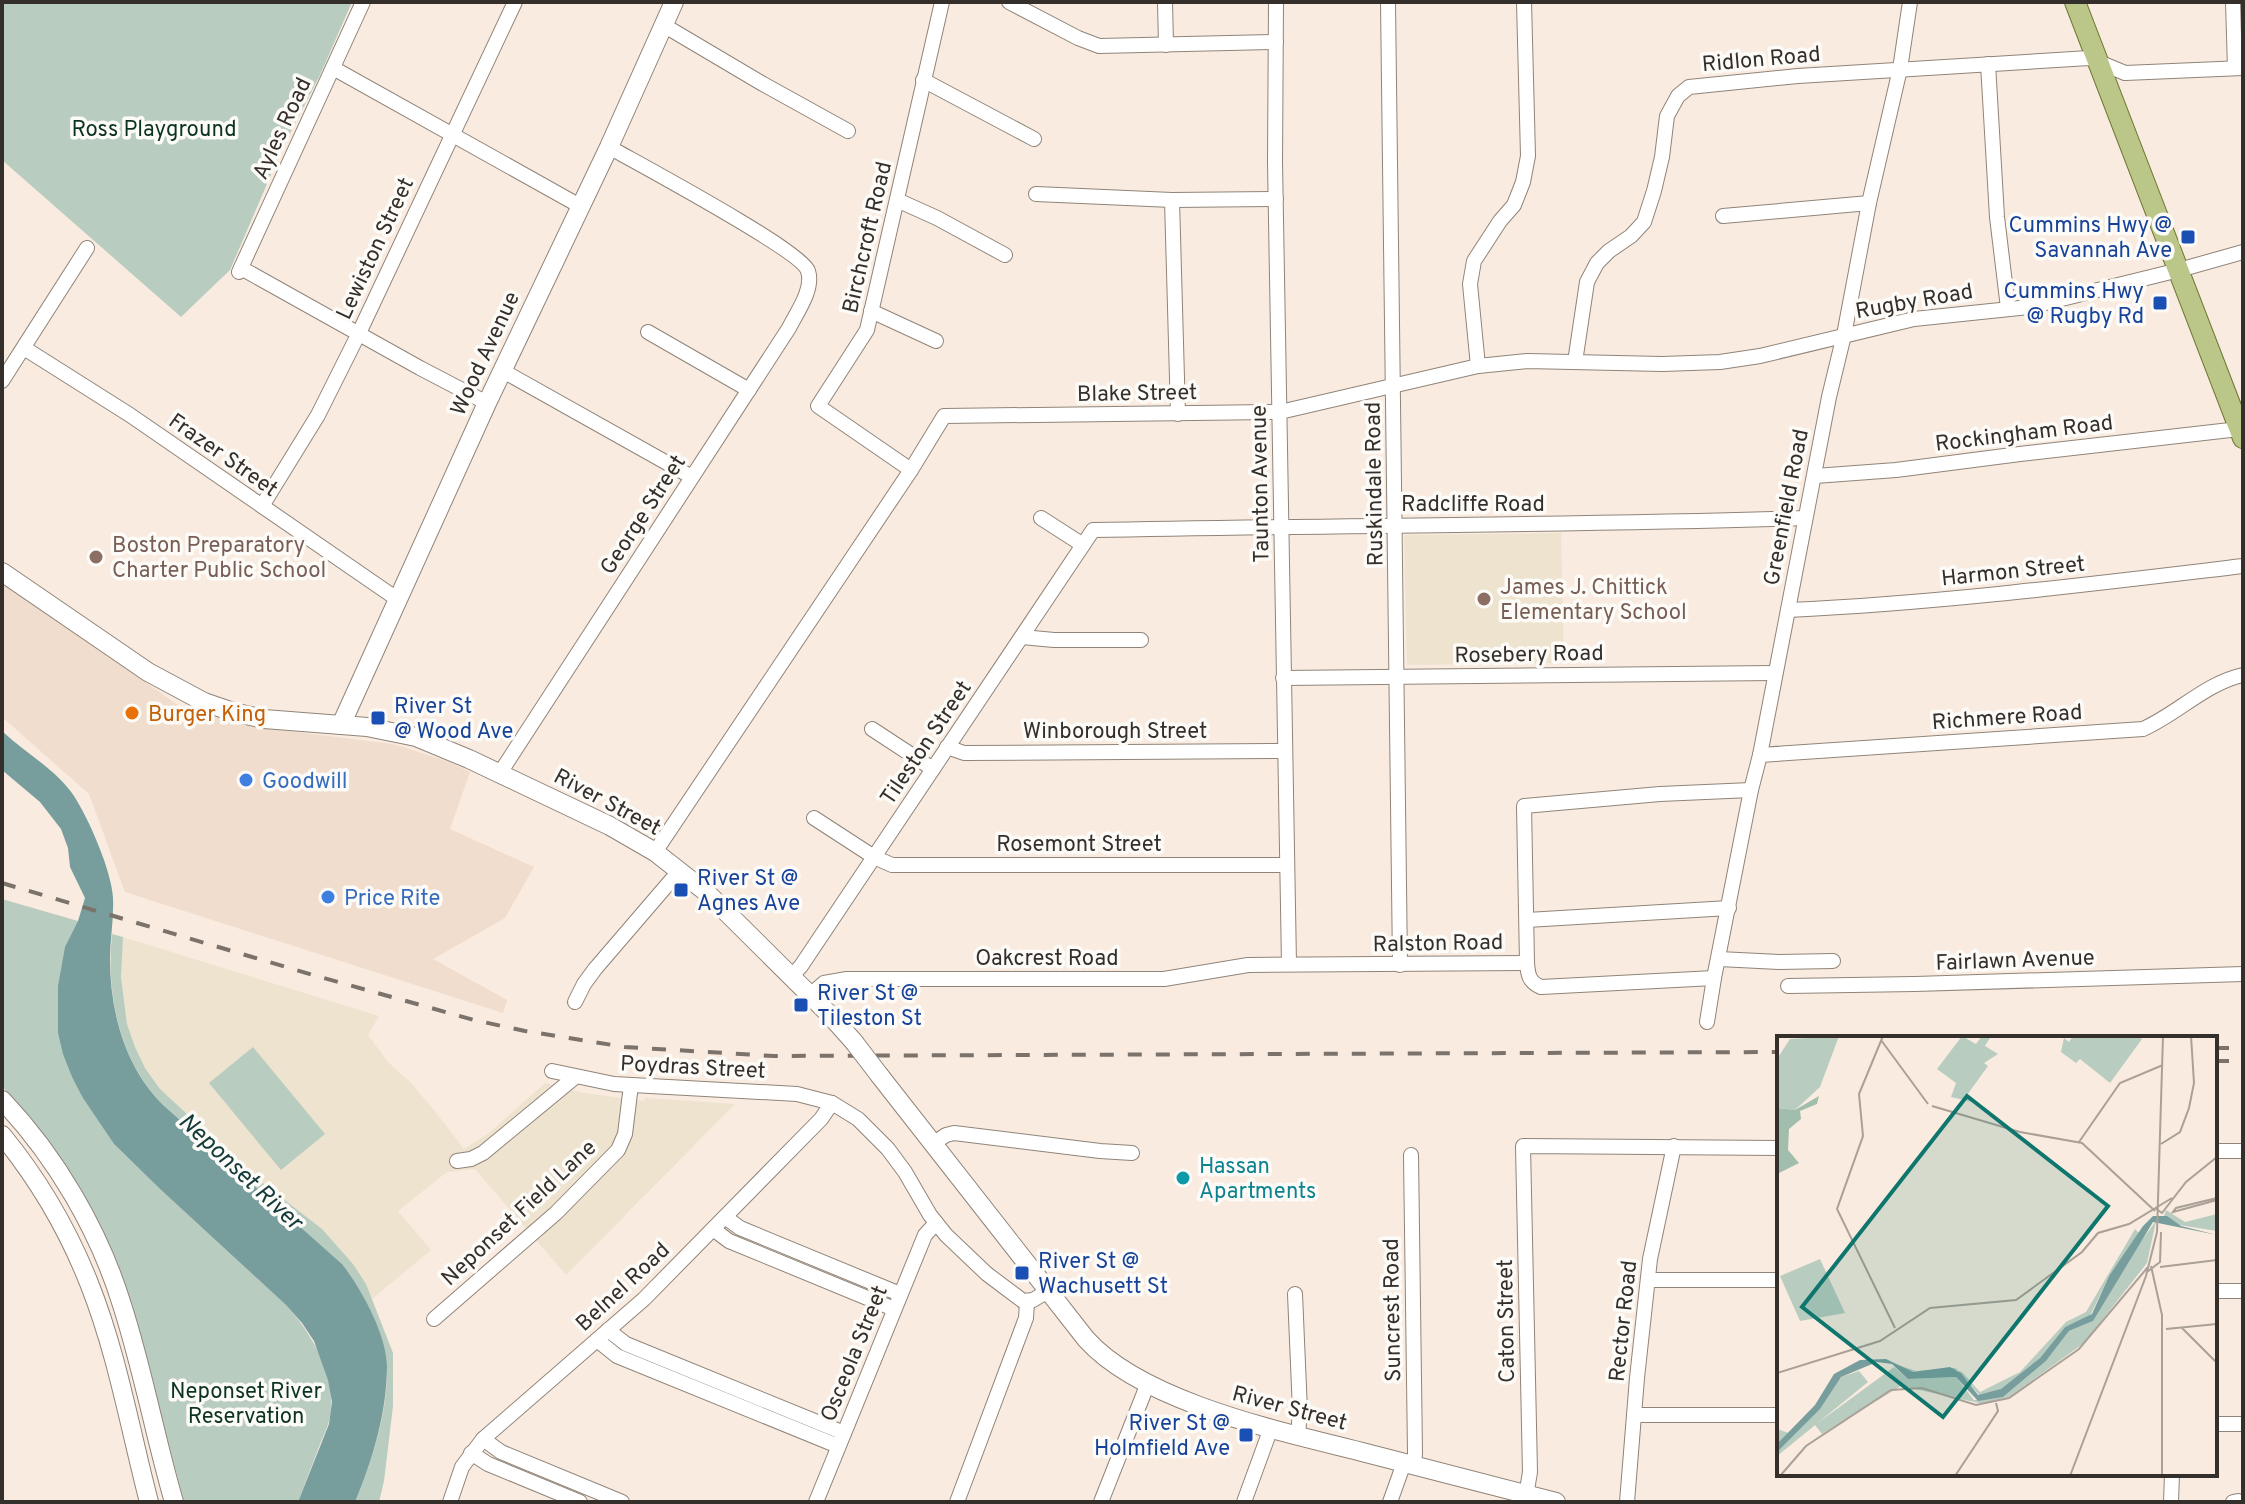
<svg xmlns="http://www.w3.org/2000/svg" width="2245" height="1504" viewBox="0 0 2245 1504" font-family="Overpass,sans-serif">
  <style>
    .built { fill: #f0ddcd }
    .education { fill: #ede3ce }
    .green { fill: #b9ccc0 }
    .water { fill: #779e9d }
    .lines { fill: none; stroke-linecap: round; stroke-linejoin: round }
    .minor-casing { stroke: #908479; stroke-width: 16 }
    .secondary-casing { stroke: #908479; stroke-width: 20 }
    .primary-casing { stroke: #6e7834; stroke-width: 22 }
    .minor { stroke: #fff; stroke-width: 14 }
    .secondary { stroke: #fff; stroke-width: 18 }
    .primary { stroke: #bbc689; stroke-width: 20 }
    .rail { stroke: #7b726b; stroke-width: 4; stroke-dasharray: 14 14; stroke-linecap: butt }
    .secondary-bridge-casing { stroke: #908479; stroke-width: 20; stroke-linecap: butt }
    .secondary-bridge { stroke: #fff; stroke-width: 18 }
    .transit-dot { fill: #1a4fb4; stroke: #fdfbf8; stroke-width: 3 }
    .education-dot { fill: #8d6e63; stroke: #fdfbf8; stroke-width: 3 }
    .food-dot { fill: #e8710a; stroke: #fdfbf8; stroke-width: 3 }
    .shop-dot { fill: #3f7fe0; stroke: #fdfbf8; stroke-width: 3 }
    .culture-dot { fill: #0f9aa8; stroke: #fdfbf8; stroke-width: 3 }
    .labels { text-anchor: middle; stroke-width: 7; stroke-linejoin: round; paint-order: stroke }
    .street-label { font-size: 22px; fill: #342f2a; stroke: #fdfbf8 }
    .park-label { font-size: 22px; fill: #0b331f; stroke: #fdfbf8 }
    .transit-label { font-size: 22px; fill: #164399; stroke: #fdfbf8; text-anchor: start }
    .education-label { font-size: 22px; fill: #785e54; stroke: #fdfbf8; text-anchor: start }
    .food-label { font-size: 22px; fill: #c56008; stroke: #fdfbf8; text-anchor: start }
    .shop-label { font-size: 22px; fill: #366cbe; stroke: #fdfbf8; text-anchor: start }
    .culture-label { font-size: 22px; fill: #0d838f; stroke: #fdfbf8; text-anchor: start }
    .water-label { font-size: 24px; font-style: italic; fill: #133a3a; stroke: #fdfbf8 }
    .inset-road { fill: none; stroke: #aaa097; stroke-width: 2 }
    .view { fill: #0f766e; fill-opacity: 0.15; stroke: #0f766e; stroke-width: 4 }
    .inset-edge { fill: none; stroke: #342f2a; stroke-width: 4 }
  </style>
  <rect width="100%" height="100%" fill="#f9ebdf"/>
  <polygon class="built" points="2,582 178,705 241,725 393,744 447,761 470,772 450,829 534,867 505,918 433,959 507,1000 503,1013 125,892 89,794 2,717"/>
  <g class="education">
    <polygon points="1561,533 1564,663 1407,665 1404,535"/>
    <polygon points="123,937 379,1016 368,1035 388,1062 411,1083 434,1110 464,1149 489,1133 545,1083 584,1093 644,1101 645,1098 735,1104 566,1275 475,1169 447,1172 398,1211 431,1250 372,1299 353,1264 322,1229 255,1177 160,1089 145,1068 135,1047 127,1024 121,977"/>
  </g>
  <g class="green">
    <polygon points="2,2 352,2 320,75 282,149 230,270 181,317 2,160"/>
    <path d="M2 899 78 921 58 1033 72 1077 114 1144 160 1189 286 1305C313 1335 339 1379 329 1421 327 1429 323 1437 320 1444 313 1463 305 1483 298 1502H184L136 1319 126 1288 30 1118 2 1086Z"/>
    <path d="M112 934 123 937 121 977 127 1024 135 1047 145 1068 160 1089 255 1177 322 1229 353 1264 366 1284 393 1353V1406L384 1481 379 1502H355C373 1459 388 1411 387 1365 386 1337 359 1286 342 1264L163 1105C119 1060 106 995 112 934Z"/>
    <polygon points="253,1047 325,1134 281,1170 209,1083"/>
  </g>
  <path class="water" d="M2 731C26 754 56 769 74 796 89 819 112 872 113 898 114 919 110 939 110 959 110 1012 125 1067 163 1105L342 1264C361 1288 386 1334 387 1365 387 1412 373 1459 355 1502H298L329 1424 332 1402 328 1380 314 1341 302 1323 286 1305 160 1189 114 1144 83 1098 72 1077 63 1054 58 1033V986L65 947 78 921 85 898 70 867 68 848 61 829 40 802 2 770Z"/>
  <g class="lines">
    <defs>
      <g id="minor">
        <polyline points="1009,2 1078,38 1099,46 1276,42"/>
        <polyline points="1165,2 1166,45"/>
        <polyline points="1276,2 1275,162 1289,964"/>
        <polyline points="1388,2 1400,965"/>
        <polyline points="2233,2 2235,68"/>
        <polyline points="665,26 763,84 848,131"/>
        <polyline points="1988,64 1997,217 2008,308"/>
        <polyline points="333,68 580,206"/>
        <polyline points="923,80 1034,139"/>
        <polyline points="1036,194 1172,200 1276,199"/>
        <polyline points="897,200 937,218 1005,255"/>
        <polyline points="1172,200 1178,414"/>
        <polyline points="1723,216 1869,203"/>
        <polyline points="241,268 420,368 487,403"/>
        <polyline points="239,272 363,2"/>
        <polyline points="871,311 936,341"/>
        <polyline points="648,332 749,390"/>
        <polyline points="24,348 130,415 397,599"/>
        <polyline points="1575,362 1587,282 1597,263 1609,251 1631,236 1644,222 1654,191 1662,157 1667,116 1678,96 1689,87 1798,76 2089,58 2125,73 2243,68"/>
        <polyline points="1478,366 1470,284 1474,261 1500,221 1514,205 1523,182 1528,156 1524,2"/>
        <polyline points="503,371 692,477"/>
        <polyline points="2,381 87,248"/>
        <polyline points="911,470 818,406 867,330 942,2"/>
        <polyline points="1815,476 1896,470 2020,454 2239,429"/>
        <polyline points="262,506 318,415 359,333 515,2"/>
        <polyline points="1041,518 1083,545"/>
        <path d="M1788 610C1940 603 2091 584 2243 566"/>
        <polyline points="1022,637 1054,640 1141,640"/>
        <polyline points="1283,678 1775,673"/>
        <polyline points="872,729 933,769"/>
        <polyline points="947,747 964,753 1285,751"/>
        <path d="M1760 755 2143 729C2177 714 2206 683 2243 675"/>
        <path d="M500 773 789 328C797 312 814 289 808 271 802 251 637 163 609 147"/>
        <polyline points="814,818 874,857 892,865 1287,865"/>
        <polyline points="655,852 911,470 944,416 1280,412 1478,366 1527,361 1662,364 1720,362 1760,356 1914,319 2029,307 2179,270 2243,252"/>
        <polyline points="1527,920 1729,908"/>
        <polyline points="1719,959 1779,962 1833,961"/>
        <path d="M791 977 801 966 1093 530C1330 525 1568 526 1805 518"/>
        <path d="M1714 978 1541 987C1529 982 1528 975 1527 963L1524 806 1660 794 1751 790"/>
        <polyline points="1788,986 1915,984 2243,974"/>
        <polyline points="810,995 824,983 847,979 1164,979 1248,965 1527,963"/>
        <polyline points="575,1002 584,984 595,969 680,870"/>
        <polyline points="1707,1022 1714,978 1751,790 1760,755 1829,397 1844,335 1869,203 1900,69 1910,2"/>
        <polyline points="552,1071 614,1084 797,1094 832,1103 858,1119 888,1149 905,1172 930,1215 946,1235 987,1274 1023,1301 1033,1300 1048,1291"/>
        <polyline points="934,1143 946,1135 954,1133 1100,1151 1132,1153"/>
        <polyline points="2215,1151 2243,1151"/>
        <polyline points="1411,1155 1415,1453 1414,1465"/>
        <polyline points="457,1161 471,1159 483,1153 575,1077"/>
        <polyline points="725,1217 740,1228 900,1294"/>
        <polyline points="713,1229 729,1241 894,1309"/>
        <polyline points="1648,1280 1779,1280"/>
        <polyline points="2215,1291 2243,1291"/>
        <polyline points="1295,1294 1300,1411 1298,1435"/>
        <polyline points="434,1319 556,1213 618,1150 625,1134 631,1085"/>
        <polyline points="608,1330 626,1344 844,1433"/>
        <polyline points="597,1340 617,1356 838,1446"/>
        <polyline points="1634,1415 1779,1415"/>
        <polyline points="2215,1424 2243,1424"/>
        <polyline points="483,1439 501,1452 622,1502"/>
        <polyline points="471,1453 488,1464 580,1502"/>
        <polyline points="450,1502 462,1467 483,1439 644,1299 821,1119 832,1103"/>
        <polyline points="816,1502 925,1235 936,1223"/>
        <polyline points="957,1502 1026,1318 1027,1302"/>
        <polyline points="1101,1502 1148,1383"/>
        <polyline points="1244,1502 1271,1428"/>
        <polyline points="1390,1502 1404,1463"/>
        <polyline points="1525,1502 1530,1472 1523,1146 1779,1148"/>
        <polyline points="1627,1502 1637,1378 1650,1259 1674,1146"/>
        <polyline points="2171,1502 2172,1474"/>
        <polyline points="2233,1502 2238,1501"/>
      </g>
      <g id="secondary">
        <polyline points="2,572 148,672 204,702 233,712 264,719 367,727 416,737 469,759 610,826 655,852 706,892 830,1015 854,1042"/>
        <polyline points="341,725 487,403 609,147 674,2"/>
        <path d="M880 1076 1086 1339C1143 1403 1284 1432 1366 1453 1430 1469 1493 1486 1556 1502"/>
        <path d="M2 1100C56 1157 99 1230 122 1305 143 1370 155 1437 174 1502"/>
        <path d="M2 1135C38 1179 68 1230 89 1283 117 1353 130 1429 149 1502"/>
      </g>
      <polyline id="primary" points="2075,2 2243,438"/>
    </defs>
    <use href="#minor" class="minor-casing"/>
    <use href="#secondary" class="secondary-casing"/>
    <use href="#primary" class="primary-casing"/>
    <use href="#minor" class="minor"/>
    <use href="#secondary" class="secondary"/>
    <use href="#primary" class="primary"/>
    <g class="rail">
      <polyline points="2,883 313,975 474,1020 525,1031 625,1047 774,1056 1779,1052"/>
      <polyline points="2215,1048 2243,1048"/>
      <polyline points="2215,1061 2243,1061"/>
    </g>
    <defs>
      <polyline id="secondary-bridge" points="854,1042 880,1076"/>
    </defs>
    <use href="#secondary-bridge" class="secondary-bridge-casing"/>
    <use href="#secondary-bridge" class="secondary-bridge"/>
  </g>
  <g class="transit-dot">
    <rect x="2180" y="229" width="16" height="16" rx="4"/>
    <rect x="2152" y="295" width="16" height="16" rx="4"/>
    <rect x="370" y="710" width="16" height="16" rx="4"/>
    <rect x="673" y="882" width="16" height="16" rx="4"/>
    <rect x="793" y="997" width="16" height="16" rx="4"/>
    <rect x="1014" y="1265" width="16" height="16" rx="4"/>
    <rect x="1238" y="1427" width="16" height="16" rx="4"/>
  </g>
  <g class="education-dot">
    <circle cx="96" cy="557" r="8"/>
    <circle cx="1484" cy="599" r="8"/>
  </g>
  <circle class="food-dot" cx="132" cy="713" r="8"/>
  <g class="shop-dot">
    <circle cx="246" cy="780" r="8"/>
    <circle cx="328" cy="897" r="8"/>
  </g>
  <circle class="culture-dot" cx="1183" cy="1178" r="8"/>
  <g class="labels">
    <g class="street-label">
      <text transform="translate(1761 58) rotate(-5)" y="8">Ridlon Road</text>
      <text transform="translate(281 128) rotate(-65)" y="8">Ayles Road</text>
      <text transform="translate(866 237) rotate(-77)" y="8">Birchcroft Road</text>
      <text transform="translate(374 248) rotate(-65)" y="8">Lewiston Street</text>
      <text transform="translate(1914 300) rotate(-10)" y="8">Rugby Road</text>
      <text transform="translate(484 353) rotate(-65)" y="8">Wood Avenue</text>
      <text transform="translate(1137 392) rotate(-1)" y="8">Blake Street</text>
      <text transform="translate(2024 432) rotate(-7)" y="8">Rockingham Road</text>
      <text transform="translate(224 454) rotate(35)" y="8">Frazer Street</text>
      <text transform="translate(1259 484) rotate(-91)" y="8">Taunton Avenue</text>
      <text transform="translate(1373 484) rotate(-91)" y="8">Ruskindale Road</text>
      <text x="1473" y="511">Radcliffe Road</text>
      <text transform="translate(1785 507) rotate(-79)" y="8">Greenfield Road</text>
      <text transform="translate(642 514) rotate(-57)" y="8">George Street</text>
      <text transform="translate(2013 570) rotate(-6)" y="8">Harmon Street</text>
      <text transform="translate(1529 653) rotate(-1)" y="8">Rosebery Road</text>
      <text transform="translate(2007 716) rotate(-4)" y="8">Richmere Road</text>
      <text x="1115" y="738">Winborough Street</text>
      <text transform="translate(925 742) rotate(-56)" y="8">Tileston Street</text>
      <text transform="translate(608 801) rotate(28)" y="8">River Street</text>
      <text x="1079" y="851">Rosemont Street</text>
      <text transform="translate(1438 942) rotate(-1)" y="8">Ralston Road</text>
      <text x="1047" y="965">Oakcrest Road</text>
      <text transform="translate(2015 959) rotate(-2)" y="8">Fairlawn Avenue</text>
      <text transform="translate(693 1066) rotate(3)" y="8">Poydras Street</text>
      <text transform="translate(518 1212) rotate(-43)" y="8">Neponset Field Lane</text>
      <text transform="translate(622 1286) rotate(-43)" y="8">Belnel Road</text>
      <text transform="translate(1391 1310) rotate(-91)" y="8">Suncrest Road</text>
      <text transform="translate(1505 1321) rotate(-91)" y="8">Caton Street</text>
      <text transform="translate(1622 1321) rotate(-84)" y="8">Rector Road</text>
      <text transform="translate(853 1353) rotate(-68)" y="8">Osceola Street</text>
      <text transform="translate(1290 1407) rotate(15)" y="8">River Street</text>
    </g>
    <g class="park-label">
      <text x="154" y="136">Ross Playground</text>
      <text x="246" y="1398">Neponset River<tspan x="246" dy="25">Reservation</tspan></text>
    </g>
    <g class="transit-label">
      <text x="2172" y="232" text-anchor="end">Cummins Hwy @<tspan x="2172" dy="25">Savannah Ave</tspan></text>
      <text x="2144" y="298" text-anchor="end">Cummins Hwy<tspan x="2144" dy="25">@ Rugby Rd</tspan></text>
      <text x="394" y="713">River St<tspan x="394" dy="25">@ Wood Ave</tspan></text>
      <text x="697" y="885">River St @<tspan x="697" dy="25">Agnes Ave</tspan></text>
      <text x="817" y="1000">River St @<tspan x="817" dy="25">Tileston St</tspan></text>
      <text x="1038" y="1268">River St @<tspan x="1038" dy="25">Wachusett St</tspan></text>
      <text x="1230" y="1430" text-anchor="end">River St @<tspan x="1230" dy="25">Holmfield Ave</tspan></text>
    </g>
    <g class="education-label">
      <text x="112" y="552">Boston Preparatory<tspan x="112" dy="25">Charter Public School</tspan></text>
      <text x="1500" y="594">James J. Chittick<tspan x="1500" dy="25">Elementary School</tspan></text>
    </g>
    <g class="food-label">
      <text x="148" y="721">Burger King</text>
    </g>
    <g class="shop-label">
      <text x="262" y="788">Goodwill</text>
      <text x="344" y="905">Price Rite</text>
    </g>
    <g class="culture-label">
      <text x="1199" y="1173">Hassan<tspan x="1199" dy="25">Apartments</tspan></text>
    </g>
    <g class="water-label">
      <text transform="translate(241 1171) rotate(43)" y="8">Neponset River</text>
    </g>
  </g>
  <g transform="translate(1777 1036)">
    <rect width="440" height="440" fill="#f9ebdf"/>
    <path d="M62 0 43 51 18 74 0 72V23L13 3ZM185 0 199 8 205 0H214L208 10 221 18 207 27 211 30 190 59 195 66 174 61 179 47 160 33ZM296 0H361L365 3 333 47 303 23 299 27 284 16 287 2 292 6ZM389 174 408 186 440 178V195L402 189 387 180ZM379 185 370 227 307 307 232 361 207 368 124 350 45 398 38 389 117 331 131 343 179 341 197 364 226 361 269 325 292 295 316 285 339 239ZM358 193 363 198 359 205 332 240 313 280 288 291 263 322 222 355 202 359 181 334 136 336 128 334 121 329 139 335 178 332 186 337 203 356 243 336 289 286 309 276ZM43 223 68 277 23 285 3 240ZM82 335 91 346 0 420V393L17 399 64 341Z" fill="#b9ccc0"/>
    <path d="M42 60 40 68 23 75 24 83 12 93 11 114 22 127 0 138V72L18 74Z" fill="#a0beab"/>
    <path d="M390 180 404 190 440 199 376 186 316 285 292 295 269 325 226 361 201 365 179 341 131 343 115 328 100 326 64 341 43 373 0 416V408L38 369 57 338 83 324 109 323 136 336 173 331 184 337 201 359 224 353 263 322 288 291 315 278 332 240 366 190 376 180Z" fill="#779e9d"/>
    <path class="inset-road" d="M106 0 82 58 86 100 60 173 118 292M104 4 151 68M155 70 243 96 305 107 378 175M302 106 343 47 386 29M384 108 403 96 412 72 417 47 414 0M440 162 399 172 396 176 440 164M378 172 385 177 409 146 440 121M374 230 385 279V440M383 231 440 224M370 236 383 226 384 196M405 292 440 327M389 293 440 288M0 337 103 305 153 272 239 264 305 216 321 197 352 188 395 162M3 440 29 410 114 354 145 352 199 369 232 362 302 313 371 231M178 440 221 375 219 367M293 440 369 240 380 196 386 0"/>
    <path class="view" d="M190 60 331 170 166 381 25 271Z"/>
    <rect width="440" height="440" class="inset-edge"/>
  </g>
  <rect width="2245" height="1504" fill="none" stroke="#342f2a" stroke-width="8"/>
</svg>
